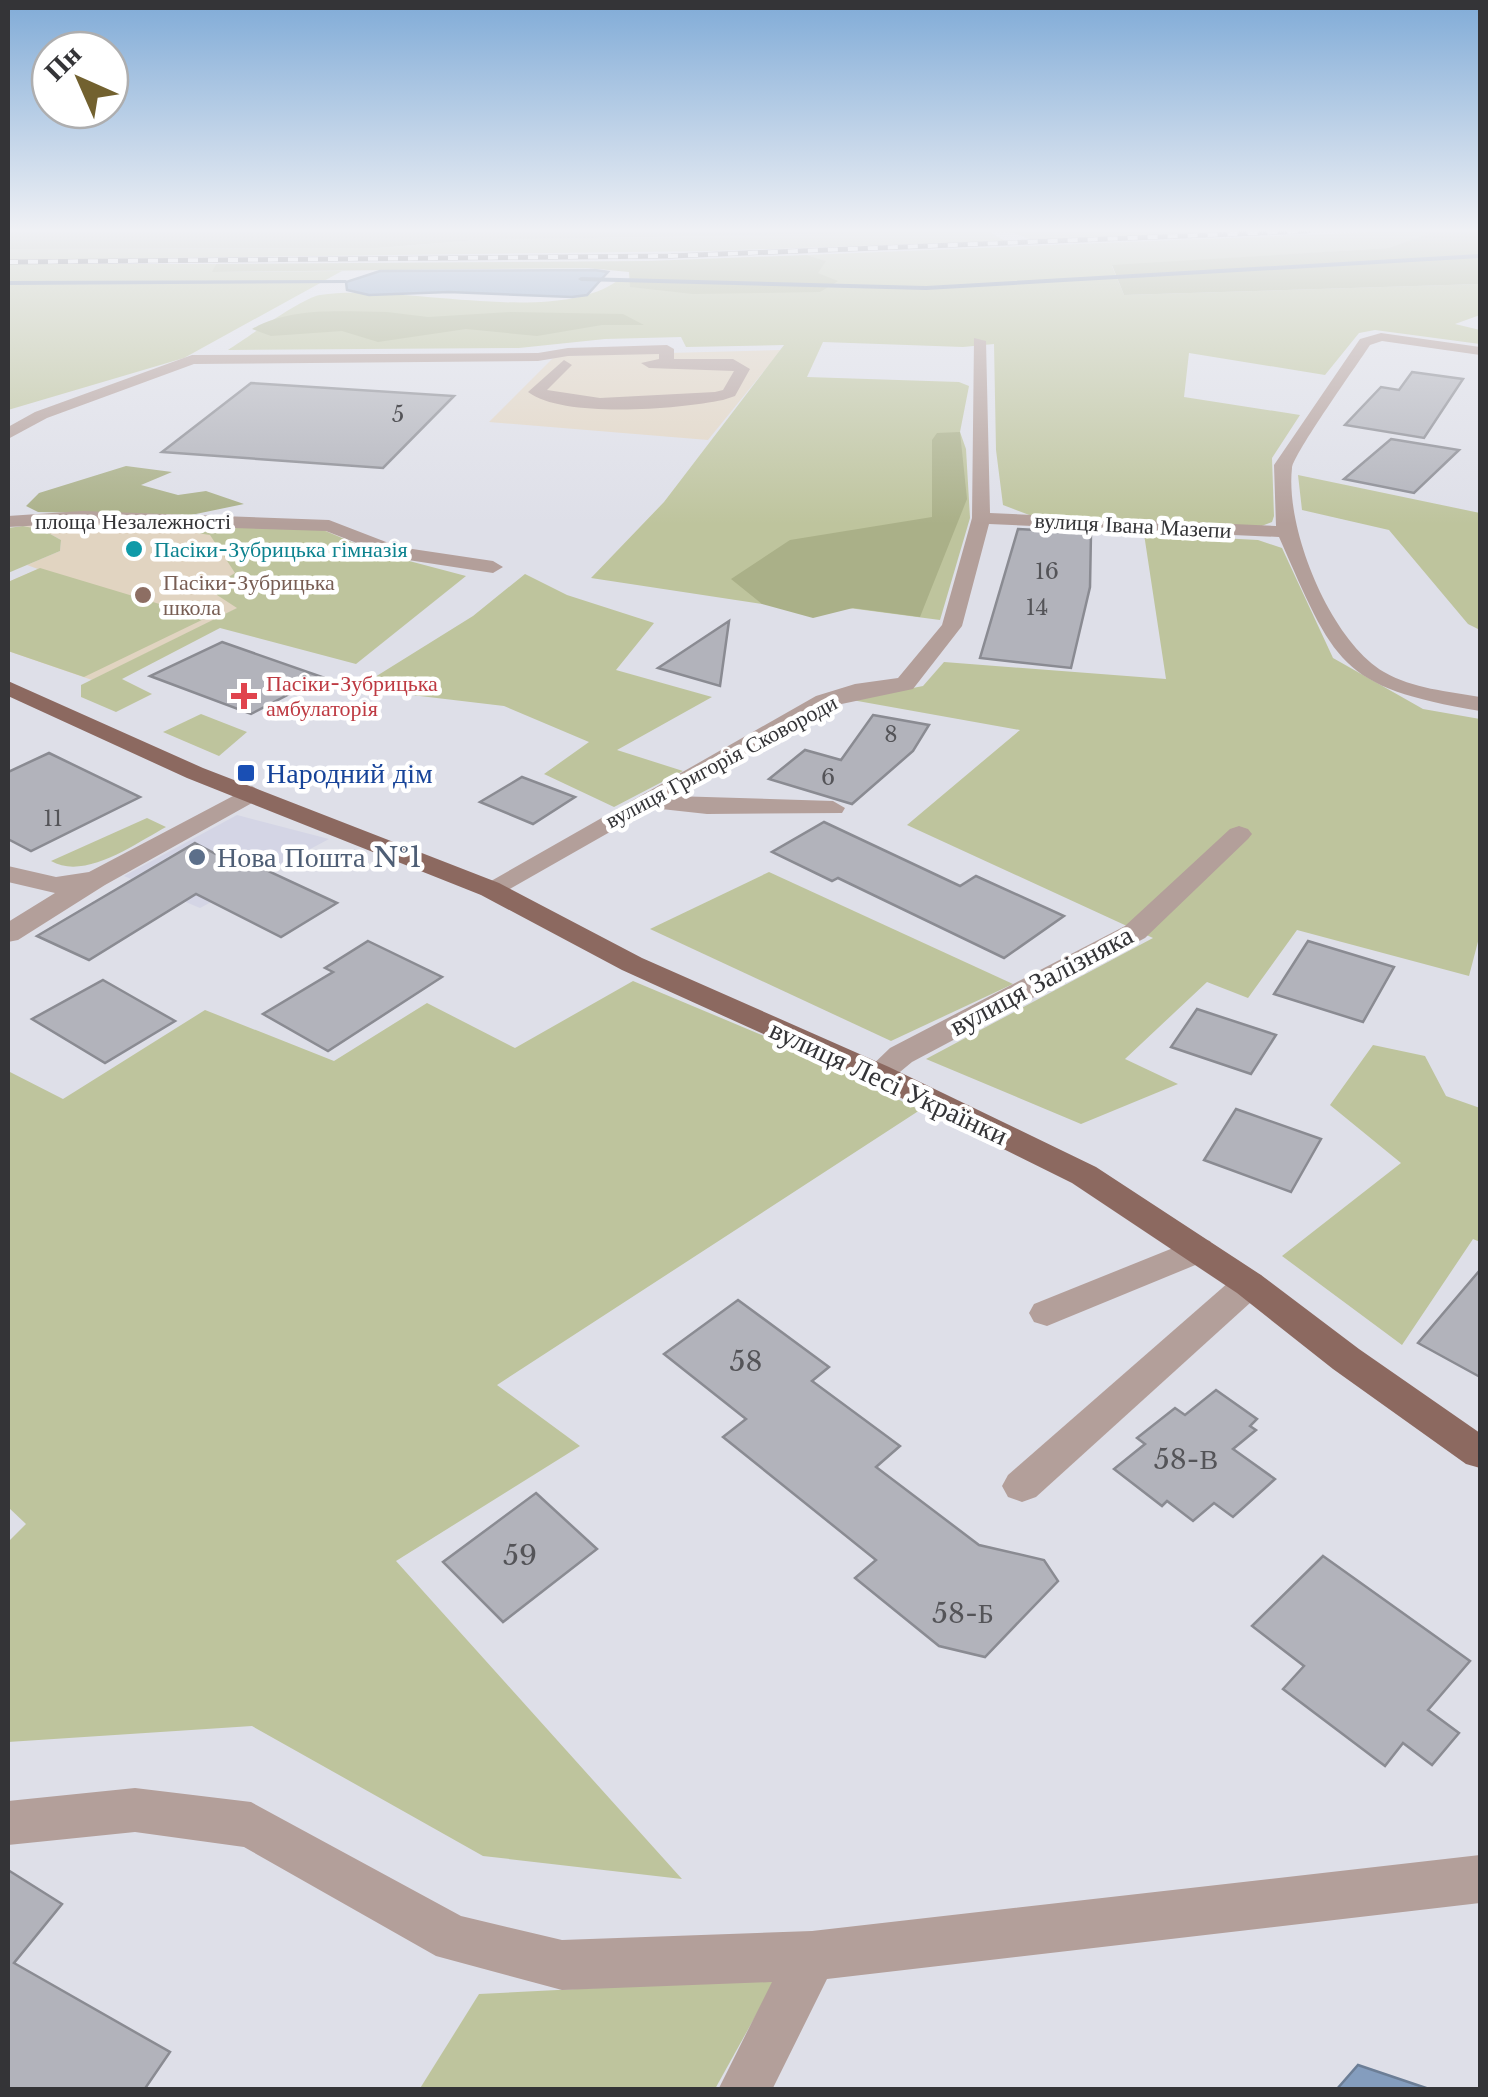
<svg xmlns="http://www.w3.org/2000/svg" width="1488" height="2097" viewBox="0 0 1488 2097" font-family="'Libre Baskerville',serif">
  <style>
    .built { fill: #d4d5e5 }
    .industrial { fill: #e1d4c1 }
    .green { fill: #bec49d }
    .forest { fill: #aab088 }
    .water { fill: #849dbe; stroke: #6c7e96; stroke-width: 2.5 }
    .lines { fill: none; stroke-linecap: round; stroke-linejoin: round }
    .stream { fill: #6c7e96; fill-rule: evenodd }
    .building { fill: #b2b3bb; stroke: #8a8b92; stroke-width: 2.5 }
    .minor { fill: #b39f9a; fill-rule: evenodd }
    .major { fill: #8c6960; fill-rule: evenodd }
    .rail-casing { stroke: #46464a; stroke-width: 5 }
    .rail { stroke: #fff; stroke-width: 4; stroke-dasharray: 10; stroke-linecap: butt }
    .culture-dot { fill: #0f9aa8; stroke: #fff; stroke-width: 4 }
    .education-dot { fill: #8d6e63; stroke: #fff; stroke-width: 4 }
    .health-dot { fill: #e0444e; stroke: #fff; stroke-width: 4 }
    .transit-dot { fill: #1a4fb4; stroke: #fff; stroke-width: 4 }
    .service-dot { fill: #5c6f8a; stroke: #fff; stroke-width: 4 }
    .labels { text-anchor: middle; stroke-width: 9; stroke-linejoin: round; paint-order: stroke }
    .number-label { font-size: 22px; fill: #545458 }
    .far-street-label { font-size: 22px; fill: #343437; stroke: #fff }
    .far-culture-label { font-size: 22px; fill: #0d838f; stroke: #fff; text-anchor: start }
    .far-education-label { font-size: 22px; fill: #785e54; stroke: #fff; text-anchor: start }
    .far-health-label { font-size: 22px; fill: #be3a42; stroke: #fff; text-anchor: start }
    .transit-label { font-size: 28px; fill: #164399; stroke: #fff; text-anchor: start }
    .service-label { font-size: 28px; fill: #4e5e75; stroke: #fff; text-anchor: start }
    .street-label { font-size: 28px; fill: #343437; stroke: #fff }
    .near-number-label { font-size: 28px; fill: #545458 }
  </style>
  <rect width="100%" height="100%" fill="#dedfe8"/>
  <polygon class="built" points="237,815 329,839 200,908 124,876"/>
  <g class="industrial">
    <polygon points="781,350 708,440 489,422 555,356"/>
    <polygon points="78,523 323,530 381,554 238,608 92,680 8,651 8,582 38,569 27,565 60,551 61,540 43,530 23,526"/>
  </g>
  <g class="green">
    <polygon points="988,231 1005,241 707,251 8,260 8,249 378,248 477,240"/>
    <polygon points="1009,231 1261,231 1034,241"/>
    <path d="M1401 231 1432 234 1388 248 1112 266 1124 295 1480 284V315L1455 324 1480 330V344L1375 330 1359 333 1325 375 1189 353 1184 397 1300 415 1272 458 1274 516 1272 522 1259 527 1032 516 1003 505 996 450 994 344 963 347 823 342 807 377 959 382 969 386 960 432 966 449 970 518 940 620 826 605 762 604 591 578 664 502 784 345 686 347 681 337 605 339 519 348 228 350C247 338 302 298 320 295 401 283 552 327 617 281L825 288 836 281 817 273 825 261 807 255Z"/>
    <polygon points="8,264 216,264 213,272 342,271 184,358 8,410"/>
    <polygon points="1298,475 1480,513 1480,630 1468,624 1389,530 1302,510"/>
    <polygon points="23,526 43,530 61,540 60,551 8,573 8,528"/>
    <polygon points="190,526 323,530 375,552 466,576 356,664 220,628 122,679 152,694 116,712 81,697 81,685 237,608 217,595 217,584 235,573 210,535 190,532"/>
    <polygon points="1144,534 1258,540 1282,548 1333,658 1423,709 1480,719 1480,934 1469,976 1297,930 1248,998 1207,982 1125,1059 1178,1084 1081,1124 926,1059 1153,938 907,825 1020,730 852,700 923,686 944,662 1166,679"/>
    <polygon points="40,568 206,618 84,677 8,651 8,582"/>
    <polygon points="525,574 567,595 654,623 616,670 712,697 617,750 683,771 614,807 544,774 589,742 504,706 403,694 375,677 473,616"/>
    <polygon points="201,714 247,732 219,756 163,732"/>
    <path d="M147 818 166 827C136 843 85 881 51 861Z"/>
    <polygon points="769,872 1013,984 891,1041 650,929"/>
    <polygon points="633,981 788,1046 920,1110 497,1385 580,1446 396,1561 682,1879 483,1856 252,1726 8,1742 8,1542 26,1524 8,1507 8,1071 63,1099 205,1010 334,1061 427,1003 515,1048"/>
    <polygon points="1373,1045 1425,1056 1446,1096 1480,1108 1480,1242 1473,1239 1402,1345 1282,1256 1401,1163 1330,1105"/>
    <polygon points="776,1979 715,2089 419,2090 479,1994"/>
  </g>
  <g class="forest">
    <polygon points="8,231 1001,231 477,240 378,248 8,249"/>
    <polygon points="1401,231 1480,231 1480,284 1124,295 1112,265 1388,248 1429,234"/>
    <polygon points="807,255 826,261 818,273 838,281 820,292 693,294 630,287 629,272 588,268 212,272 216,264 648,261"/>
    <path d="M387 312 428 317 511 312 623 314 644 325H602L537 336 466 329 378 342 342 331 271 336 252 329C293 306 341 312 387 312Z"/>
    <polygon points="960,432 967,499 920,617 853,608 813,618 762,604 731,579 790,540 932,517 932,440 937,433"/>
    <polygon points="126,466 172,472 141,485 178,495 206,491 244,504 191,515 38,512 26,506 39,493"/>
  </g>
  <g class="water">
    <polygon points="595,270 608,272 587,295 572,297 449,292 369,295 347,290 346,282 380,271"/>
    <polygon points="1358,2065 1429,2089 1337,2089"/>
  </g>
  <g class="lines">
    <g class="stream">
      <polygon points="1480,254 1480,258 926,290 581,281 578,279 581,277 926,286"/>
      <polygon points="346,280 348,283 8,285 8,281"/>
    </g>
  </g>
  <g class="building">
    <polygon points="1412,372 1463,379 1424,438 1345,425 1381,387 1399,390"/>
    <polygon points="251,383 454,396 383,468 162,452"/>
    <polygon points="1391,439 1459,450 1414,493 1344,479"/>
    <polygon points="1018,529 1091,533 1090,587 1071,668 980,658"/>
    <polygon points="729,621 720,686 658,668"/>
    <polygon points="222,642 322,677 251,714 150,676"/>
    <polygon points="873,715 929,725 913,751 852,804 769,779 805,750 841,760"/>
    <polygon points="49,753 140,797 31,851 8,839 8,772"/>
    <polygon points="522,777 575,797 533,824 480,802"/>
    <polygon points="824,822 960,886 976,876 1064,916 1004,958 838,878 832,881 772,852"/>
    <polygon points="195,843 231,862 240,858 337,903 281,937 196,894 89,960 37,936"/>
    <polygon points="368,941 442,977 328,1051 263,1014 333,972 325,968"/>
    <polygon points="1308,941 1394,967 1363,1022 1274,994"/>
    <polygon points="103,980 138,1000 175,1021 105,1063 32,1019"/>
    <polygon points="1197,1009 1276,1035 1251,1074 1171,1047"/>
    <polygon points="1236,1109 1321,1139 1291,1192 1204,1160"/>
    <polygon points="1480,1270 1480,1377 1418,1343"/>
    <polygon points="738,1300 829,1367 812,1381 900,1446 876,1467 979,1545 1044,1560 1058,1581 985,1657 939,1646 855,1578 876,1560 723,1437 746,1419 664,1354"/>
    <polygon points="1216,1390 1257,1419 1250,1426 1256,1430 1233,1449 1275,1479 1233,1517 1214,1503 1193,1521 1167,1501 1162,1506 1114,1469 1145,1444 1137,1438 1175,1408 1185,1415"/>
    <polygon points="536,1493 597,1549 503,1622 443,1562"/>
    <polygon points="1323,1556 1470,1661 1428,1710 1459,1733 1432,1765 1403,1743 1385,1766 1283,1689 1304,1666 1252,1626"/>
    <polygon points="8,1870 62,1904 14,1963 170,2052 144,2090 8,2090"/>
  </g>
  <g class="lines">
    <g class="minor">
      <path d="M1381 333 1480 347V355L1382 341 1370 345C1357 365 1294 453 1292 468 1285 529 1330 640 1384 672 1413 689 1448 691 1480 697V711C1338 687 1335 663 1279 537L989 524 962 626 913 689 832 706 673 796 833 801 845 808 842 813 707 814 652 808 499 895H481L477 889 816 696 855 684 898 678 942 625 972 518 974 338 986 341 990 513 1276 526 1274 465 1360 339Z"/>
      <path d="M667 345 674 349V359H733L750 369 735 396 723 400C679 409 564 419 528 392L564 360 572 365 547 390 600 398 715 392 723 390 734 371 649 368 641 363 659 359V354L568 356 538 361 194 364 47 418 8 439V427L35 412 192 355 538 353 568 348Z"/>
      <polygon points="82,511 329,520 399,547 493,561 503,567 493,573 395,558 326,531 82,523 8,527 8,516"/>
      <polygon points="252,786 264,793 261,798 105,885 18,940 8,942 8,922 55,893 8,882 8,866 56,877 89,872"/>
      <polygon points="1239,826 1248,829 1252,834 1248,839 1145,938 912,1062 889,1081 867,1081 863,1074 890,1048 1125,926 1230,829"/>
      <polygon points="1198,1238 1210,1241 1215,1250 1210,1259 1047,1326 1034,1322 1029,1313 1034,1304"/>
      <polygon points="1249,1271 1261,1275 1267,1284 1261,1293 1036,1497 1022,1502 1008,1497 1002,1486 1008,1475 1237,1275"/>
      <polygon points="135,1788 251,1802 461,1916 562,1940 812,1931 1480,1855 1480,1903 827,1979 772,2090 718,2090 772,1982 562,1990 436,1956 244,1847 135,1832 8,1845 8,1801"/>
    </g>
    <polygon class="major" points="8,681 203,768 499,883 642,958 889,1067 1096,1167 1261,1275 1359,1349 1480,1433 1480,1468 1466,1464 1333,1369 1237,1293 1072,1183 867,1081 622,970 481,895 187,778 8,696"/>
    <defs>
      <polyline id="rail" points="8,262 671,256 1308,231"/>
    </defs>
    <use href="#rail" class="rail-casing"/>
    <use href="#rail" class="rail"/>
  </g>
  <linearGradient id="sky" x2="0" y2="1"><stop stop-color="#80abd7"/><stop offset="0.44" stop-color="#f0f1f5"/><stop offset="1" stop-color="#f0f1f5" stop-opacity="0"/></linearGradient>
  <rect width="1488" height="524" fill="url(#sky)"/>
  <circle class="culture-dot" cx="134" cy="549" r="10"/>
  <circle class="education-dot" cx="143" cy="595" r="10"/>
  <path class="health-dot" d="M239 681h10v10h10v10h-10v10h-10v-10h-10v-10h10z"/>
  <rect class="transit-dot" x="236" y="763" width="20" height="20" rx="5"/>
  <circle class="service-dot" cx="197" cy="857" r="10"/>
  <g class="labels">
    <g class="number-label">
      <text x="398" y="422">5</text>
      <text x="1047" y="579">16</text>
      <text x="1037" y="615">14</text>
      <text x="891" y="742">8</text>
      <text x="828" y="785">6</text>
      <text x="53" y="826">11</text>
    </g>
    <g class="far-street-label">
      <text x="133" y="529">площа Незалежності</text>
      <text transform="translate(1133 525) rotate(3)" y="8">вулиця Івана Мазепи</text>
      <text transform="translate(721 761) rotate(-28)" y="8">вулиця Григорія Сковороди</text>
    </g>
    <g class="far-culture-label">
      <text x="154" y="557">Пасіки-Зубрицька гімназія</text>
    </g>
    <g class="far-education-label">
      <text x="163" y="590">Пасіки-Зубрицька<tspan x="163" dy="25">школа</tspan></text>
    </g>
    <g class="far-health-label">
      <text x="266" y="691">Пасіки-Зубрицька<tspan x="266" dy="25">амбулаторія</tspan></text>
    </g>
    <g class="transit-label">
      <text x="266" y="783">Народний дім</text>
    </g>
    <g class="service-label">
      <text x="217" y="867">Нова Пошта №1</text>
    </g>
    <g class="street-label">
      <text transform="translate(1041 980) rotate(-28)" y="10">вулиця Залізняка</text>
      <text transform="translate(889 1082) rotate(25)" y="10">вулиця Лесі Українки</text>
    </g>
    <g class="near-number-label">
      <text x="746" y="1371">58</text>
      <text x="1186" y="1469">58-В</text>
      <text x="520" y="1565">59</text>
      <text x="963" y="1623">58-Б</text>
    </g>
  </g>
  <rect width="1488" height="2097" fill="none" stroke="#343437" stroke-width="20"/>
  <g transform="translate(80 80) rotate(315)"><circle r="48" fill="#ffffff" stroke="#aeaeaf" stroke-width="2.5"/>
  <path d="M0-8L18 38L0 25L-18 38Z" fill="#72612f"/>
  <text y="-15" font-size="28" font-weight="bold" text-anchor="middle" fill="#343437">Пн</text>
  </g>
</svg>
